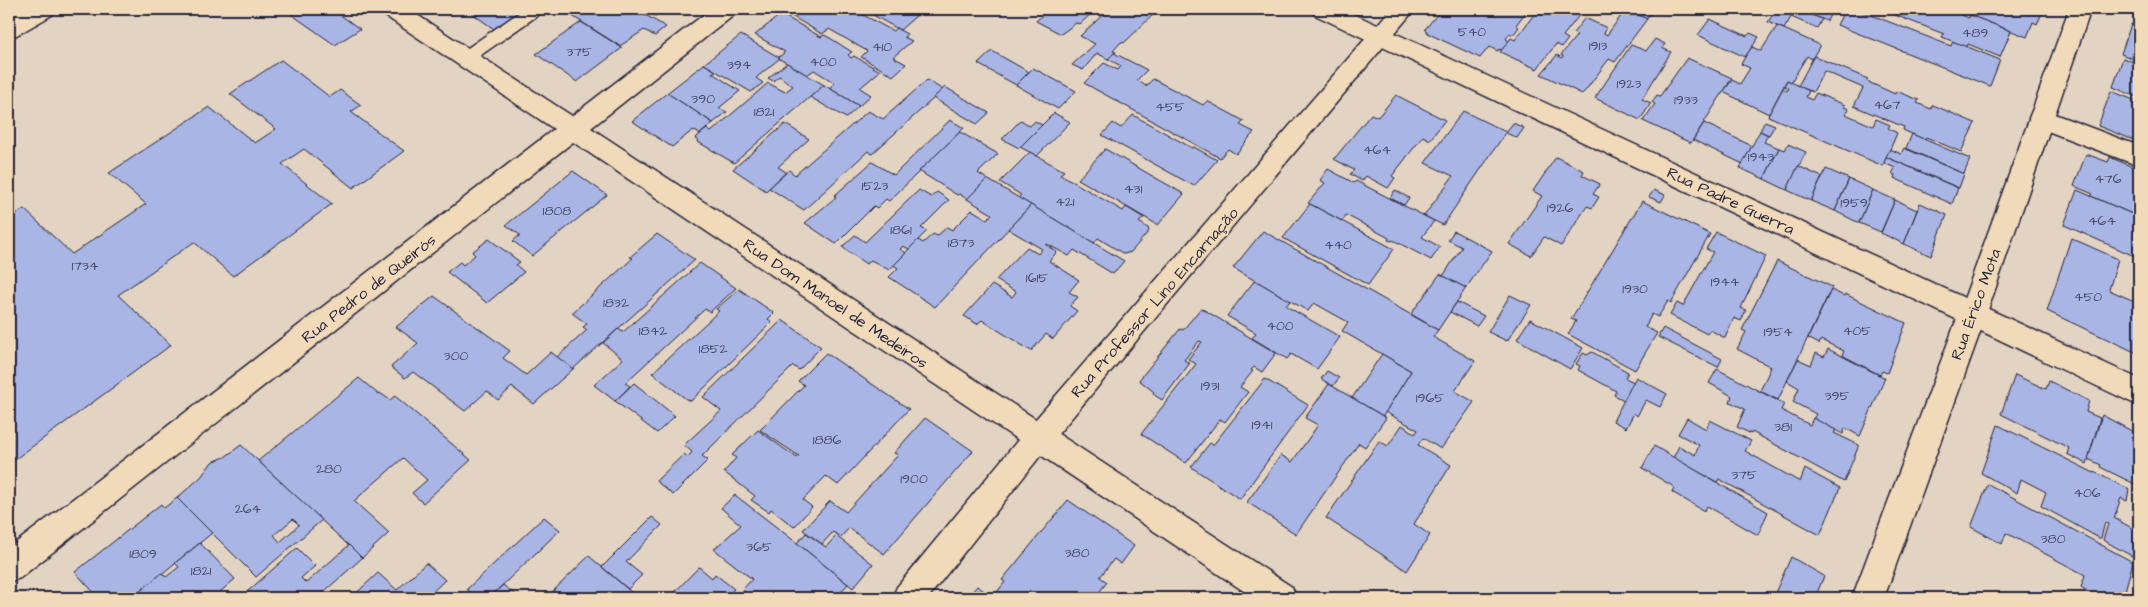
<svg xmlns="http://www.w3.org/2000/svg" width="2148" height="607" viewBox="0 0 2148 607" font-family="'Architects Daughter',sans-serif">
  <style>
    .building { fill: #a9b5e5; stroke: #22223b; fill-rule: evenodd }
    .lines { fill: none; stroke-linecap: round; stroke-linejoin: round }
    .service-casing { stroke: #22223b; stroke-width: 3 }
    .minor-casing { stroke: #22223b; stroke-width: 3 }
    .tertiary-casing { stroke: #22223b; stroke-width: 3 }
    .service { fill: #f1dab9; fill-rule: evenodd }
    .minor { fill: #f1dab9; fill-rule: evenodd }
    .tertiary { fill: #f1dab9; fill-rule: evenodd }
    .labels { text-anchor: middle; stroke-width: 4; stroke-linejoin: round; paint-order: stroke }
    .number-label { font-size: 14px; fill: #444766 }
    .street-label { font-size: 16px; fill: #22223b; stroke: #f1dab9 }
  </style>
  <rect width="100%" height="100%" fill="#e3d3c2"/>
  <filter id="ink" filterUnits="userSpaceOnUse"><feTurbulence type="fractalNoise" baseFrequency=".02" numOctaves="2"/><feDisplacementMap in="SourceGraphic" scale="10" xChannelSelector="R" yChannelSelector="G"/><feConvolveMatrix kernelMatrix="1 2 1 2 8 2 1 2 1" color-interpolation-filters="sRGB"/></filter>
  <g filter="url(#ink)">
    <g class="building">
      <polygon points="300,9 332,9 360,29 335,45 291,14"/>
      <polygon points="466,9 523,9 494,29"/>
      <polygon points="576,9 635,9 666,27 655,36 644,30 620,46 569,14"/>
      <polygon points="642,9 665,9 655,16"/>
      <polygon points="786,9 852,9 893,31 896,28 907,34 904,37 912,41 893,57 906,64 893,76 861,57 867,51 829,29 822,34 783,11"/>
      <polygon points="862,9 924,9 900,30"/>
      <polygon points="1049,9 1096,9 1080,24 1076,23 1061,34 1036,21"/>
      <polygon points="1109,9 1159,9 1124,43 1121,42 1113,51 1116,52 1108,59 1097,53 1083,70 1072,65 1095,44 1080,36"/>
      <polygon points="1442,9 1528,9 1516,25 1519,27 1513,35 1510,33 1506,39 1509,41 1502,50 1499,49 1498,51 1489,47 1480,58 1429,34 1425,29"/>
      <polygon points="1538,9 1584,9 1563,36 1568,39 1562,47 1556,44 1537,69 1500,52 1511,38 1515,40"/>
      <polygon points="1625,9 1654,9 1647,19"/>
      <polygon points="1626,9 1647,19 1615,62 1609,59 1585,91 1582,94 1541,74 1557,55 1562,58 1563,56 1561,55 1577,35 1573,33 1585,18 1607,28 1604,33 1607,35"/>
      <polygon points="1776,9 1797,9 1822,19 1817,28 1791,17 1784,29 1768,22"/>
      <polygon points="1797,9 1833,9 1827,21"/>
      <polygon points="1845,9 1856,9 1951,46 1953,41 2000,60 1990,86 1837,25"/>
      <polygon points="1898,9 1955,9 1959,10 1957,13 1969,18 1970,15 2011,31 2000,57 1968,44 1967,47 1942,37 1944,34 1895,15"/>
      <polygon points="1969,9 2044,9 2037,24 2033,22 2027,37 1975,17 1978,12"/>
      <polygon points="2139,9 2139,27 2133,25"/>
      <polygon points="781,14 821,37 824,35 830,38 852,52 848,55 851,58 854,56 880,71 860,88 871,95 859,106 829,88 835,83 814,70 807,75 778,58 785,52 755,35"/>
      <polygon points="1710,19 1747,36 1750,33 1759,37 1745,57 1698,35"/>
      <polygon points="581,22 622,48 577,82 536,54"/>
      <polygon points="2131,24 2139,27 2139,61 2121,54"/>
      <polygon points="1777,26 1820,45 1812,59 1807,56 1791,82 1787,80 1769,114 1723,92 1732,80 1740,84 1750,68 1741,64 1745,57 1752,47 1761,51"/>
      <polygon points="741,35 780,58 756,78 763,83 751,92 704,64"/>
      <polygon points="1655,39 1665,44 1662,48 1671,52 1642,99 1651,103 1640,120 1595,98 1631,45 1646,51"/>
      <polygon points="992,51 1029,72 1016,85 978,64"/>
      <polygon points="1114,53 1147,70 1137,80 1146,86 1153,79 1203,105 1207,101 1244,121 1240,125 1254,132 1236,154 1228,149 1220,158 1084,83 1104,63 1118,70 1121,66 1108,59"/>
      <polygon points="1814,56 1868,79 1866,81 1895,94 1896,91 1919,100 1917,103 1931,109 1933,105 1975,123 1961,152 1926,137 1925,140 1903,130 1904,127 1854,106 1863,88 1824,71 1813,92 1798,86"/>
      <polygon points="1687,58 1732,78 1691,143 1643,121 1655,104 1652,102 1657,95 1660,96"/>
      <polygon points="2123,58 2139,64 2139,98 2113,87"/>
      <polygon points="281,60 330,97 340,90 361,105 351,112 404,151 353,188 304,149 282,164 332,204 233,276 194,242 118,295 171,345 14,460 9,454 9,218 24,209 72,254 146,204 109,173 209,107 255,143 276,129 230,94"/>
      <polygon points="787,63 824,85 734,163 698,142 699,141 695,139 700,134 707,129 711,132 768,83 785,92 793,86 779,76 773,81 768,78"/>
      <polygon points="704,64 716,71 712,73 740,91 719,108 727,112 713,123 667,93"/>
      <polygon points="1033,68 1076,91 1058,109 1016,85"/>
      <polygon points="927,80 943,90 872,154 868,151 804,210 769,188 789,170 795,175 868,111 883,119"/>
      <polygon points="1787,80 1809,91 1806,97 1812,100 1816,93 1845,105 1844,107 1849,109 1846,114 1850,116 1873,126 1876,119 1890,125 1888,128 1897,133 1883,166 1768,116 1783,88 1787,91 1789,88 1784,86"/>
      <polygon points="824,85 859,106 846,118 810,97"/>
      <polygon points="945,87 989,113 977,124 933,98"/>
      <polygon points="2111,91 2139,102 2139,142 2098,126"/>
      <polygon points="667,93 681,102 713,123 700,134 693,130 672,147 632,121"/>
      <polygon points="1396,95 1445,120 1430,140 1423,136 1392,176 1395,178 1388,188 1366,176 1362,181 1350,174 1354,170 1334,159 1371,114 1378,117"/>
      <polygon points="1463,111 1506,132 1443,225 1424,216 1453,176 1425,163"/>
      <polygon points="1054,113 1070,122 1037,156 1020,147"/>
      <polygon points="1133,115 1192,148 1194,147 1217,160 1194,186 1102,135 1113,123 1121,128"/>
      <polygon points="950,120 964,128 889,201 886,199 877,208 874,206 836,244 805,223 836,197 834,196 872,162 894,175"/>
      <polygon points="1021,120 1030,126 1035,121 1042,125 1019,148 1002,139"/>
      <polygon points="1765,121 1775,125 1769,135 1760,131"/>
      <polygon points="1513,123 1524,128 1517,138 1506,133"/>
      <polygon points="1704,123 1752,146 1743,164 1693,140"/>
      <polygon points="785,124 809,139 778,167 786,172 766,191 733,169"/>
      <polygon points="1760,131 1768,135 1764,142 1779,148 1764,179 1740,168"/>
      <polygon points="960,132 998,154 978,173 987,179 967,199 959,194 957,195 919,171"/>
      <polygon points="1912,134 1970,159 1964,174 1906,148"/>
      <polygon points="1788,144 1806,152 1787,190 1764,179 1779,148 1785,150"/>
      <polygon points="1904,148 1964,174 1959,188 1886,157 1890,149 1901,154"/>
      <polygon points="1105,149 1184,194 1158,225 1078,179"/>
      <polygon points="1030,152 1064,171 1060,174 1123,211 1126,207 1144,218 1139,222 1148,228 1149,231 1131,252 1124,254 1098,238 1094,243 1018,198 1021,195 1000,182"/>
      <polygon points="2086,154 2108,162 2110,157 2139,170 2139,217 2091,196 2093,194 2074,186"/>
      <polygon points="1556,157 1584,171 1582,175 1600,184 1593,194 1599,197 1592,208 1587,206 1561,246 1544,237 1531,256 1509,244 1542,196 1533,191"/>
      <polygon points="1886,157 1958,188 1952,204 1894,178 1895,175 1892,174 1895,168 1884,163"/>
      <polygon points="1798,166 1822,177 1811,201 1787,190"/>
      <polygon points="1328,169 1354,183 1356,181 1434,221 1422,237 1440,247 1431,260 1393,240 1392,241 1388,240 1389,238 1346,215 1342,221 1308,203 1325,183 1320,180"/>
      <polygon points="1826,169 1849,179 1835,211 1811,201"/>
      <polygon points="573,171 607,195 532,256 513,241 520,235 506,225"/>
      <polygon points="987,179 1031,205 935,307 889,277 898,268 893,265 918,240 923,243 933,234 937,236 947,227 952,230 972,210 987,219 992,214 967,199"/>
      <polygon points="1849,179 1873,190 1859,223 1835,211"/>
      <polygon points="919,190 931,197 937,192 949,200 921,228 927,231 909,249 903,246 900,249 906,253 889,270 871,260 866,264 842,247 855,235 865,242"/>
      <polygon points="1395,190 1409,198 1404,205 1390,198"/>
      <polygon points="1654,190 1665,195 1661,202 1649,197"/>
      <polygon points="1873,190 1895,200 1881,232 1859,223"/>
      <polygon points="2077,190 2139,217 2139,258 2064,225"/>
      <polygon points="1895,200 1917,210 1904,244 1881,233"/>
      <polygon points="1642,201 1710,234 1671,303 1668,301 1658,317 1652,314 1645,327 1657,333 1635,370 1568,334 1576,321 1571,319"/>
      <polygon points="1920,203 1947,215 1931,256 1904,244"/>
      <polygon points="1310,204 1394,249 1368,285 1283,238"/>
      <polygon points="1031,205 1124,261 1113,274 1074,250 1069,256 1047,244 1046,245 1057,252 1049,261 1079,280 1069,292 1078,297 1070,306 1077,311 1053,339 1046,334 1031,351 982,320 977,324 964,316 992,285 1012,297 1016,292 996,280 1027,247 1038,254 1042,249 1008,229"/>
      <polygon points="1263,231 1438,330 1433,337 1475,361 1455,391 1474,402 1441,449 1423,438 1418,445 1451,465 1414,524 1430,535 1407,571 1326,518 1379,441 1388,446 1402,425 1415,434 1418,430 1385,412 1411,371 1342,331 1348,322 1314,303 1308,311 1233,268"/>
      <polygon points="1454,231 1492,251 1466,288 1443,276 1462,247 1448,240"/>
      <polygon points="1716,232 1766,256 1741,308 1746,310 1741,321 1734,318 1725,338 1710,330 1707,334 1670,315 1677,303 1683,306 1713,252 1706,249"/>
      <polygon points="657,234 695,260 573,369 557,357 587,330 583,327 587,324 572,313 633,258 630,257"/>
      <polygon points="2071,238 2118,259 2109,290 2139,303 2139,354 2047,311"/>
      <polygon points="489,239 520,262 516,265 524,272 487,303 447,272 460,262 463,265 475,255 472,252"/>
      <polygon points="1777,261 1832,287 1778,400 1760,391 1771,367 1737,349 1746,332 1742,330"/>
      <polygon points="700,263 736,288 710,312 705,309 625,383 630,386 615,401 594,385 623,359 603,343 618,329 623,332"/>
      <polygon points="1440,274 1466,288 1438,330 1411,314"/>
      <polygon points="1255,280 1290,301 1286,306 1340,337 1317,369 1291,354 1287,359 1252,338 1256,333 1227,316"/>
      <polygon points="739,289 774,313 768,319 772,322 691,401 686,399 652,373 719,311 716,309"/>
      <polygon points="1831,290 1844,296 1845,294 1906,323 1887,373 1882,371 1880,375 1842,355 1844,351 1821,340 1819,344 1808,338"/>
      <polygon points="1510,295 1531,305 1507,341 1488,332"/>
      <polygon points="434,296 510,351 503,358 526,375 551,352 573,369 534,404 512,387 498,400 487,391 465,411 413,372 405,378 391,367 418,343 396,327"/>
      <polygon points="1457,302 1484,316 1477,326 1450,312"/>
      <polygon points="1201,308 1276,353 1262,372 1254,367 1251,370 1253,371 1240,387 1248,392 1225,422 1220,419 1186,463 1141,434 1196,364 1188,359 1202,342 1199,341 1184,360 1190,363 1162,400 1153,394 1154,392 1139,380 1180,329 1183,330"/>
      <polygon points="1530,319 1583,348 1570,369 1517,339"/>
      <polygon points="782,320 821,347 799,370 793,366 702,456 708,460 673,495 656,481 684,454 688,457 692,452 684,445 721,411 703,397"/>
      <polygon points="1663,328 1722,359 1718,367 1658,337"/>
      <polygon points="1828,349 1885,378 1860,436 1845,428 1843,434 1813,419 1816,414 1793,402 1799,388 1787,381 1798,359 1811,365 1816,353 1824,357"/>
      <polygon points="1592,352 1628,372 1625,378 1634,382 1624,400 1614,395 1616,391 1578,370 1580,366 1576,364 1583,353 1587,355"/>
      <polygon points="826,353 909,409 838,485 826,476 803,500 812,507 794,527 771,509 769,512 751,500 755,496 724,472 736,458 732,455 758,430 797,458 799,456 760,430 804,385 798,381"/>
      <polygon points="1382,354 1411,371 1383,416 1352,398"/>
      <polygon points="1717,369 1784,404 1781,410 1810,425 1813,418 1836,430 1834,433 1859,445 1844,482 1752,432 1751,434 1737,427 1745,409 1730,402 1732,396 1709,383"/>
      <polygon points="1327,371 1339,378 1333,386 1321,379"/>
      <polygon points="2015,375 2046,389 2049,381 2089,401 2086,412 2100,418 2087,464 2067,454 2069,448 2001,414"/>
      <polygon points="1636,377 1667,394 1660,407 1646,400 1637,416 1634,413 1626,428 1613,421"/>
      <polygon points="359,378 378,394 380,393 390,400 395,396 471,460 423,503 412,493 427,480 403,458 354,501 389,533 362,558 258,461"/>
      <polygon points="1265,379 1308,405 1240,499 1191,467 1210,443 1213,445"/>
      <polygon points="634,383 675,416 657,433 615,401"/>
      <polygon points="1329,384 1386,418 1365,447 1359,443 1296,534 1247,502 1281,455 1292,462 1318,425 1305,418"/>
      <polygon points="2102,415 2139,435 2139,486 2100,467 2101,465 2088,459"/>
      <polygon points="925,418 973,451 884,554 849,528 841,537 833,532 822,544 803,530 830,501 846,512 898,455 894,453"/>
      <polygon points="1687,418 1706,429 1710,420 1751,441 1745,451 1800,482 1805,469 1840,488 1820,535 1719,479 1717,482 1673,458 1679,446 1695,455 1699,445 1678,434"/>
      <polygon points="1998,425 2094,473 2094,472 2129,489 2127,501 2121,498 2114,518 2139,532 2139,560 2103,540 2108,524 2105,522 2101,538 2099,538 2041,506 2046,492 2021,479 2017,493 1981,473"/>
      <path d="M241 445 322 520 256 577 177 498 201 477 212 462 225 457ZM293 519 299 525 280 542 274 535Z"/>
      <polygon points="1654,446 1768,512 1758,535 1707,506 1704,511 1672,492 1674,487 1642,468"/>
      <polygon points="1988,484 2133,562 2123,598 2100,598 2090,593 2081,587 2085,575 2006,533 2002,544 1971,527"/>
      <polygon points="735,495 797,543 848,584 835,598 753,598 742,590 752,579 714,549 741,525 721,508"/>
      <polygon points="177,498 212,533 132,598 99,598 75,572 161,504 164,508"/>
      <polygon points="1068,500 1134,546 1121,564 1114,559 1100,577 1107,582 1095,598 967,598 977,586 993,597 1005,582 1002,580"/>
      <polygon points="544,517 560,530 489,598 475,598 467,589"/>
      <polygon points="652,517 662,525 626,562 642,575 628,589 602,567"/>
      <polygon points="806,533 826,547 836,536 873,564 853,588 797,543"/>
      <polygon points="200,543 235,579 213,598 140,598 142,596 139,592 162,573 166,577 179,567 175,563"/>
      <polygon points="349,545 362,558 317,598 302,597 240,598 297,548 315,566 301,578 306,583"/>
      <polygon points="589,556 631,592 624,598 546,598"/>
      <polygon points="1791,557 1824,576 1815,598 1784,598 1775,593"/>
      <polygon points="426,563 445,580 426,598 351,598 378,573 397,590"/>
      <polygon points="699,567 712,578 715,574 734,589 731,592 739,598 669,598"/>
      <polygon points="503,585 517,596 515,598 489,598"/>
    </g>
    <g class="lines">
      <defs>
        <g id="service">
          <path d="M9 9H19L31 21 29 25C19 28 15 23 9 17Z"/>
          <polygon points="524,9 543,9 541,13 471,62 465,64 459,62 457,58 459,54"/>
        </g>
        <g id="minor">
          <polygon points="26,9 55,9 52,15 17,35 9,37 9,19"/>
          <polygon points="381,9 408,9 572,116 711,9 737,9 734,15 591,128 1292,587 1297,598 1254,598 573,142 20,578 9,582 9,548 554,129 384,15"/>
          <polygon points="1312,9 1343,9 2139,379 2139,406 1315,15"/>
          <polygon points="2041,109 2139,146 2139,166 2032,125 2029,118 2032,111"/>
        </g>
        <g id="tertiary">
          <polygon points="1391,9 1415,9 1048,446 928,598 892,598 897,587 1028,428"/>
          <polygon points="2069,9 2091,9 1987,313 1884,598 1852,598 1959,313"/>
        </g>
      </defs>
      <use href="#service" class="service-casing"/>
      <use href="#minor" class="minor-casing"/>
      <use href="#tertiary" class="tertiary-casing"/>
      <use href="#service" class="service"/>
      <use href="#minor" class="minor"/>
      <use href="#tertiary" class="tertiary"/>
    </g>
  </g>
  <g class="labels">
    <g class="number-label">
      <text x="1472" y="36">540</text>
      <text x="1975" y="37">489</text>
      <text x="1598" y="50">1913</text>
      <text x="882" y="51">410</text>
      <text x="579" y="56">375</text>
      <text x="823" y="66">400</text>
      <text x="739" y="69">394</text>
      <text x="1629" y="88">1923</text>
      <text x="703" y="103">390</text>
      <text x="1686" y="104">1933</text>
      <text x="1887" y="109">467</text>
      <text x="1170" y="111">455</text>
      <text x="764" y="116">1821</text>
      <text x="1377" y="154">464</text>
      <text x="1761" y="161">1943</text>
      <text x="2108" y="183">476</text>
      <text x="875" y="190">1523</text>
      <text x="1133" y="193">431</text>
      <text x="1065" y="206">421</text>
      <text x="1854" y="207">1959</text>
      <text x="1560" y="212">1926</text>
      <text x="557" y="215">1808</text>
      <text x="2102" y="225">464</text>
      <text x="901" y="234">1861</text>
      <text x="961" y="247">1873</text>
      <text x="1338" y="249">440</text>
      <text x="85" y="270">1734</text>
      <text x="1037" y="282">1615</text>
      <text x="1725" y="286">1944</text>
      <text x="1635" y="293">1930</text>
      <text x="2088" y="301">450</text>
      <text x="616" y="307">1832</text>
      <text x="1280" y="330">400</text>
      <text x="653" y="335">1842</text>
      <text x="1857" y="335">405</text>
      <text x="1778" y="336">1954</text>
      <text x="713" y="353">1852</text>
      <text x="456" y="360">300</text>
      <text x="1210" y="390">1931</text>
      <text x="1837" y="400">395</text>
      <text x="1430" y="402">1965</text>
      <text x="1262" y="429">1941</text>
      <text x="1783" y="431">381</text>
      <text x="827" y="444">1886</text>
      <text x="329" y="473">280</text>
      <text x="1744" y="479">375</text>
      <text x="914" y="483">1900</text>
      <text x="2087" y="497">406</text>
      <text x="248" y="513">264</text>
      <text x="2053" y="543">380</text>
      <text x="759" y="551">365</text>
      <text x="1077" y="557">380</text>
      <text x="143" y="558">1809</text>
      <text x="201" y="575">1821</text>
    </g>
    <g class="street-label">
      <text transform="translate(1731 200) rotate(25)" y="6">Rua Padre Guerra</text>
      <text transform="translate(368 288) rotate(-38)" y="6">Rua Pedro de Queirós</text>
      <text transform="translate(1154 302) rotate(-49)" y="6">Rua Professor Lino Encarnação</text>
      <text transform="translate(836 303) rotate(34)" y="6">Rua Dom Manoel de Medeiros</text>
      <text transform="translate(1975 304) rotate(-70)" y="6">Rua Érico Mota</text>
    </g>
  </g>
  <rect width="2148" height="607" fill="none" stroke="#f1dab9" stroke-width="30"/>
  <rect x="15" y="15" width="2118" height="577" fill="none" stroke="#22223b" stroke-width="2" filter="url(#ink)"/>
</svg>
